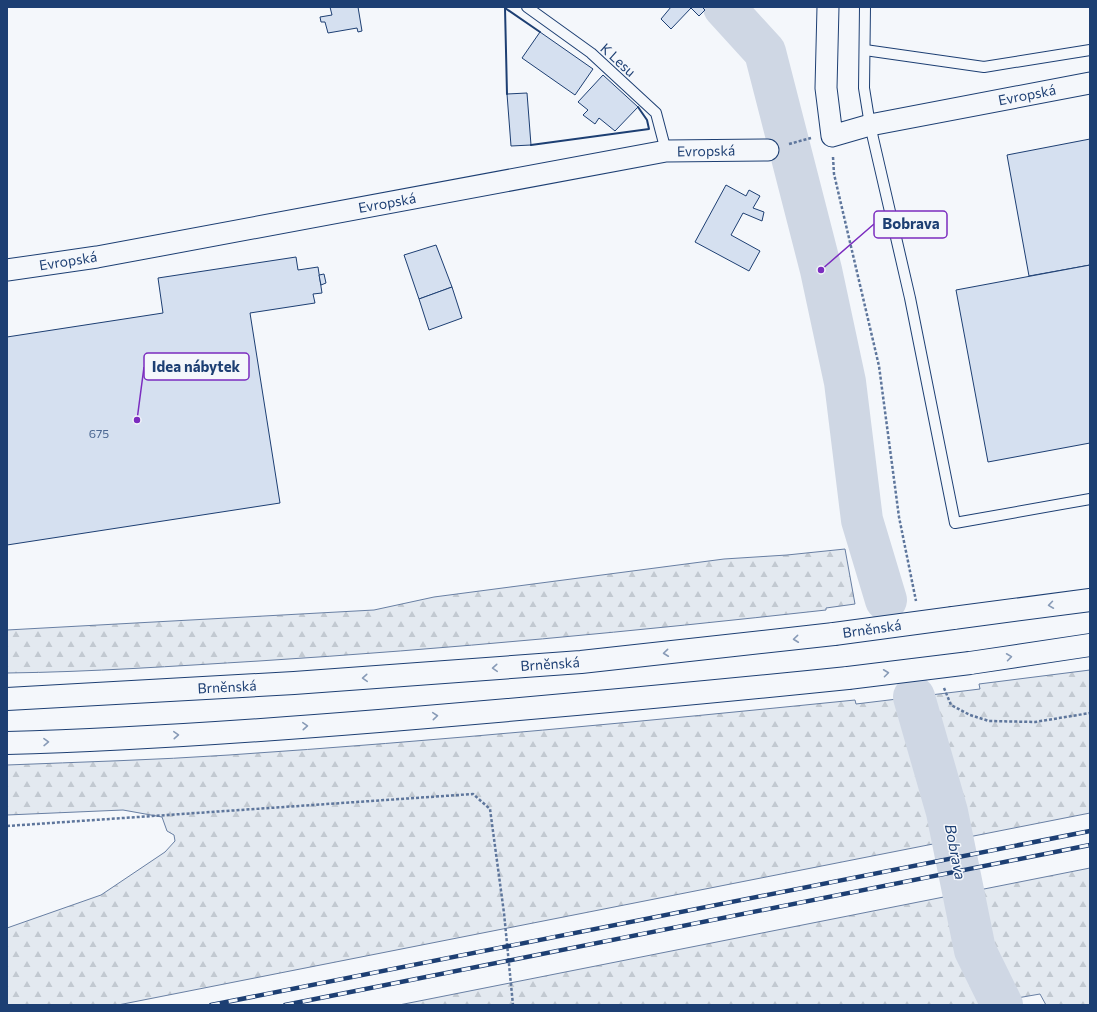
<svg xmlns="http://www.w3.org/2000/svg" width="1097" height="1012" viewBox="0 0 1097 1012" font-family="Commissioner,sans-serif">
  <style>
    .forest { fill: url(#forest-firs); stroke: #687fa3 }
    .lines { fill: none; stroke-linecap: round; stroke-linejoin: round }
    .river { stroke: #cfd7e4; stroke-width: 42 }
    .building { fill: #d5e0f0; stroke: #1d3f73 }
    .service-casing { stroke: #1d3f73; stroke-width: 12 }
    .minor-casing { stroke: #1d3f73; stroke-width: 23 }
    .trunk-casing { stroke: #1d3f73; stroke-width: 24 }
    .path { stroke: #5e769c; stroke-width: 2.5; stroke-dasharray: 3 2; stroke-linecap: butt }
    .service { stroke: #f4f7fb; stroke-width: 10 }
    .minor { stroke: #f4f7fb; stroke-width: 21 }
    .trunk { stroke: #f4f7fb; stroke-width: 22 }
    .rail-casing { stroke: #1d3f73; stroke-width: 4.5 }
    .rail { stroke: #f4f7fb; stroke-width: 3; stroke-dasharray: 9; stroke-linecap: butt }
    .trunk-bridge-casing { stroke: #1d3f73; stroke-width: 24; stroke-linecap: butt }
    .trunk-bridge { stroke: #f4f7fb; stroke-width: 22 }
    .wall { stroke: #1d3f73; stroke-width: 2 }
    .oneway { stroke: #889bb7 }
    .labels { text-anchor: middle; stroke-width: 3; stroke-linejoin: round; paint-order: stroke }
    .number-label { font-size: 12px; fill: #4b6792 }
    .street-label { font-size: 14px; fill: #1d3f73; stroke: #f4f7fb }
    .water-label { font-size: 15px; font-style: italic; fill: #1d3f73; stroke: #f4f7fb }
    .leader { fill: none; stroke: #7b2cbf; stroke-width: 1.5 }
    .callout-dot { fill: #7b2cbf; stroke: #f4f7fb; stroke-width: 1.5 }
    .callout { fill: #f4f7fb; stroke: #7b2cbf; stroke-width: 1.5 }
    .callout-label { font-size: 15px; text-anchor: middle; font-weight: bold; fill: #1d3f73 }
  </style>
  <defs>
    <pattern id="forest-firs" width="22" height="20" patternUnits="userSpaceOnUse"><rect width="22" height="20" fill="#e3e9f0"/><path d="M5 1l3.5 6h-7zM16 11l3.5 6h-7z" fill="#c2c9d1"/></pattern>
  </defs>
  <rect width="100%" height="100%" fill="#f4f7fb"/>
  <g class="forest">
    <path d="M845 549 855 604 826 608V610C637 631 448 649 259 661 175 666 91 672 7 673V630L374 610 434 597 724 559 787 555Z"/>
    <path d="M1090 670V813L118 1005H7V928L101 895 165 852 175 841 174 835 167 831 162 817 123 810 7 815V765C81 762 155 760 229 755 438 741 647 721 855 700L856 704 980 689 979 684Z"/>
    <polygon points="1090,868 1090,1005 1046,1005 1040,994 977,1005 399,1005"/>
  </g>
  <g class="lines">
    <g class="river">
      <polyline points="724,7 765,52 821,270 845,382 862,520 886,600"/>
      <polyline points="914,697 947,812 975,950 1002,1005"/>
    </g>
  </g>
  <g class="building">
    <polygon points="330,7 358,7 362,31 358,32 357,28 328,33 325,22 321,22 320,17 332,15"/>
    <polygon points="671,7 702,7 705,10 699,16 691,8 671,29 661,19"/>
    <polygon points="540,32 593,69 575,95 522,58"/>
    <polygon points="603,75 638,107 615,131 599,118 595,124 583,115 588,110 578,102"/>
    <polygon points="527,93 531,145 511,146 507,94"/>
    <polygon points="1090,139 1090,265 1029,276 1007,155"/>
    <polygon points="726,185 746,196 749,190 760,196 753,208 764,212 762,221 743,213 731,235 760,251 749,271 695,242"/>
    <polygon points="436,245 452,287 419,299 404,255"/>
    <polygon points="296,257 298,270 318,267 322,293 313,294 315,303 250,313 280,503 7,545 7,337 163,313 158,278"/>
    <polygon points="1090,265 1090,443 988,462 956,290"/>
    <polygon points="324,274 326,283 321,285 319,275"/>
    <polygon points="452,287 462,318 429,330 419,299"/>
  </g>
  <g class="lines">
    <defs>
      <g id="service">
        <polyline points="527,7 591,53 656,113 666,151"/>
        <polyline points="865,7 864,88 870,125 910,298 955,523 1090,499"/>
        <polyline points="865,50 984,67 1090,50"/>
      </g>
      <g id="minor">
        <polyline points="828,7 826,88 832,136 870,125 1090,83"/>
        <polyline points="7,270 97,257 666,151 768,150"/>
      </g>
      <g id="trunk">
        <polyline points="953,618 1090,600"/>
        <polyline points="970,663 1090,645"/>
        <polyline points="7,699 294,683 581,662 834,634"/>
        <path d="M7 743C131 740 255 731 379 721 536 708 692 694 848 678"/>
      </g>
    </defs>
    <use href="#service" class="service-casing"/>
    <use href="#minor" class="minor-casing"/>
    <use href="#trunk" class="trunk-casing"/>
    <g class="path">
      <polyline points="789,144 811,138"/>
      <polyline points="833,157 834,174 879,366 899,517 916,601"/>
      <polyline points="944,688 951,705 970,715 989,721 1035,722 1090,713"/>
      <polyline points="7,826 473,794 490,809 504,913 513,1005"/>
    </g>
    <use href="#service" class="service"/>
    <use href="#minor" class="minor"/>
    <use href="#trunk" class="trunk"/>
    <defs>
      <g id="rail">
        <polyline points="211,1005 1090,831"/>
        <polyline points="285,1005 1090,845"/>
      </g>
    </defs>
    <use href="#rail" class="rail-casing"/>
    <use href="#rail" class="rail"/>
    <defs>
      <g id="trunk-bridge">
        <polyline points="834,634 953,618"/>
        <polyline points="848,678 970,663"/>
      </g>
    </defs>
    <use href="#trunk-bridge" class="trunk-bridge-casing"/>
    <use href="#trunk-bridge" class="trunk-bridge"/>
    <g class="wall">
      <polyline points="507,94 505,8 540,32"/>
      <polyline points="531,145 649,129 647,120 638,107"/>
    </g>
  </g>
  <defs><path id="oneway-chevron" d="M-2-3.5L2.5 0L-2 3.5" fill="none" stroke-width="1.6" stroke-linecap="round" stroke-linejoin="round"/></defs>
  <g class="oneway">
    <use href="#oneway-chevron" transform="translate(1051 605) rotate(172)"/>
    <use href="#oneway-chevron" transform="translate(796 639) rotate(174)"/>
    <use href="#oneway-chevron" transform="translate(666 653) rotate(174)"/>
    <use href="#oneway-chevron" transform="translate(1009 657) rotate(-8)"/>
    <use href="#oneway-chevron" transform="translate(495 668) rotate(176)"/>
    <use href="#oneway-chevron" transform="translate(886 673) rotate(-7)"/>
    <use href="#oneway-chevron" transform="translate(365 678) rotate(176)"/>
    <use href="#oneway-chevron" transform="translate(435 716) rotate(-5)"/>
    <use href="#oneway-chevron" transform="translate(305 726) rotate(-4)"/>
    <use href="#oneway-chevron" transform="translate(176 735) rotate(-4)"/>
    <use href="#oneway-chevron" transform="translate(46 742) rotate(-1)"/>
  </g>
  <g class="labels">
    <g class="number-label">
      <text x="99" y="438">675</text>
    </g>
    <g class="street-label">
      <text transform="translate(618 60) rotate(42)" y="5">K Lesu</text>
      <text transform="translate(1027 95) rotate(-11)" y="5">Evropská</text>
      <text transform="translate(706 151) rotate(-1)" y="5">Evropská</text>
      <text transform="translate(387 203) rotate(-10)" y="5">Evropská</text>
      <text transform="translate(68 261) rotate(-9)" y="5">Evropská</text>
      <text transform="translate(872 629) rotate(-8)" y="5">Brněnská</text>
      <text transform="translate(550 664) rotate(-4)" y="5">Brněnská</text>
      <text transform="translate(227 687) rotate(-3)" y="5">Brněnská</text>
    </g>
    <g class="water-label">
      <text transform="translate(955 852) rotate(79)" y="5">Bobrava</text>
    </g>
  </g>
  <path class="leader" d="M821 270L874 224M137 420L144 367"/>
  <g class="callout-dot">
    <circle cx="821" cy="270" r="4"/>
    <circle cx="137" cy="420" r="4"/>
  </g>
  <g class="callout">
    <rect x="874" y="211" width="73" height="27" rx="4"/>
    <rect x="144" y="353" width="105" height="27" rx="4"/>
  </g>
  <g class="callout-label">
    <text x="911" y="229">Bobrava</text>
    <text x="196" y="372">Idea nábytek</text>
  </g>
  <rect width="1097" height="1012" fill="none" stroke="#1d3f73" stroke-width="16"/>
</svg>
